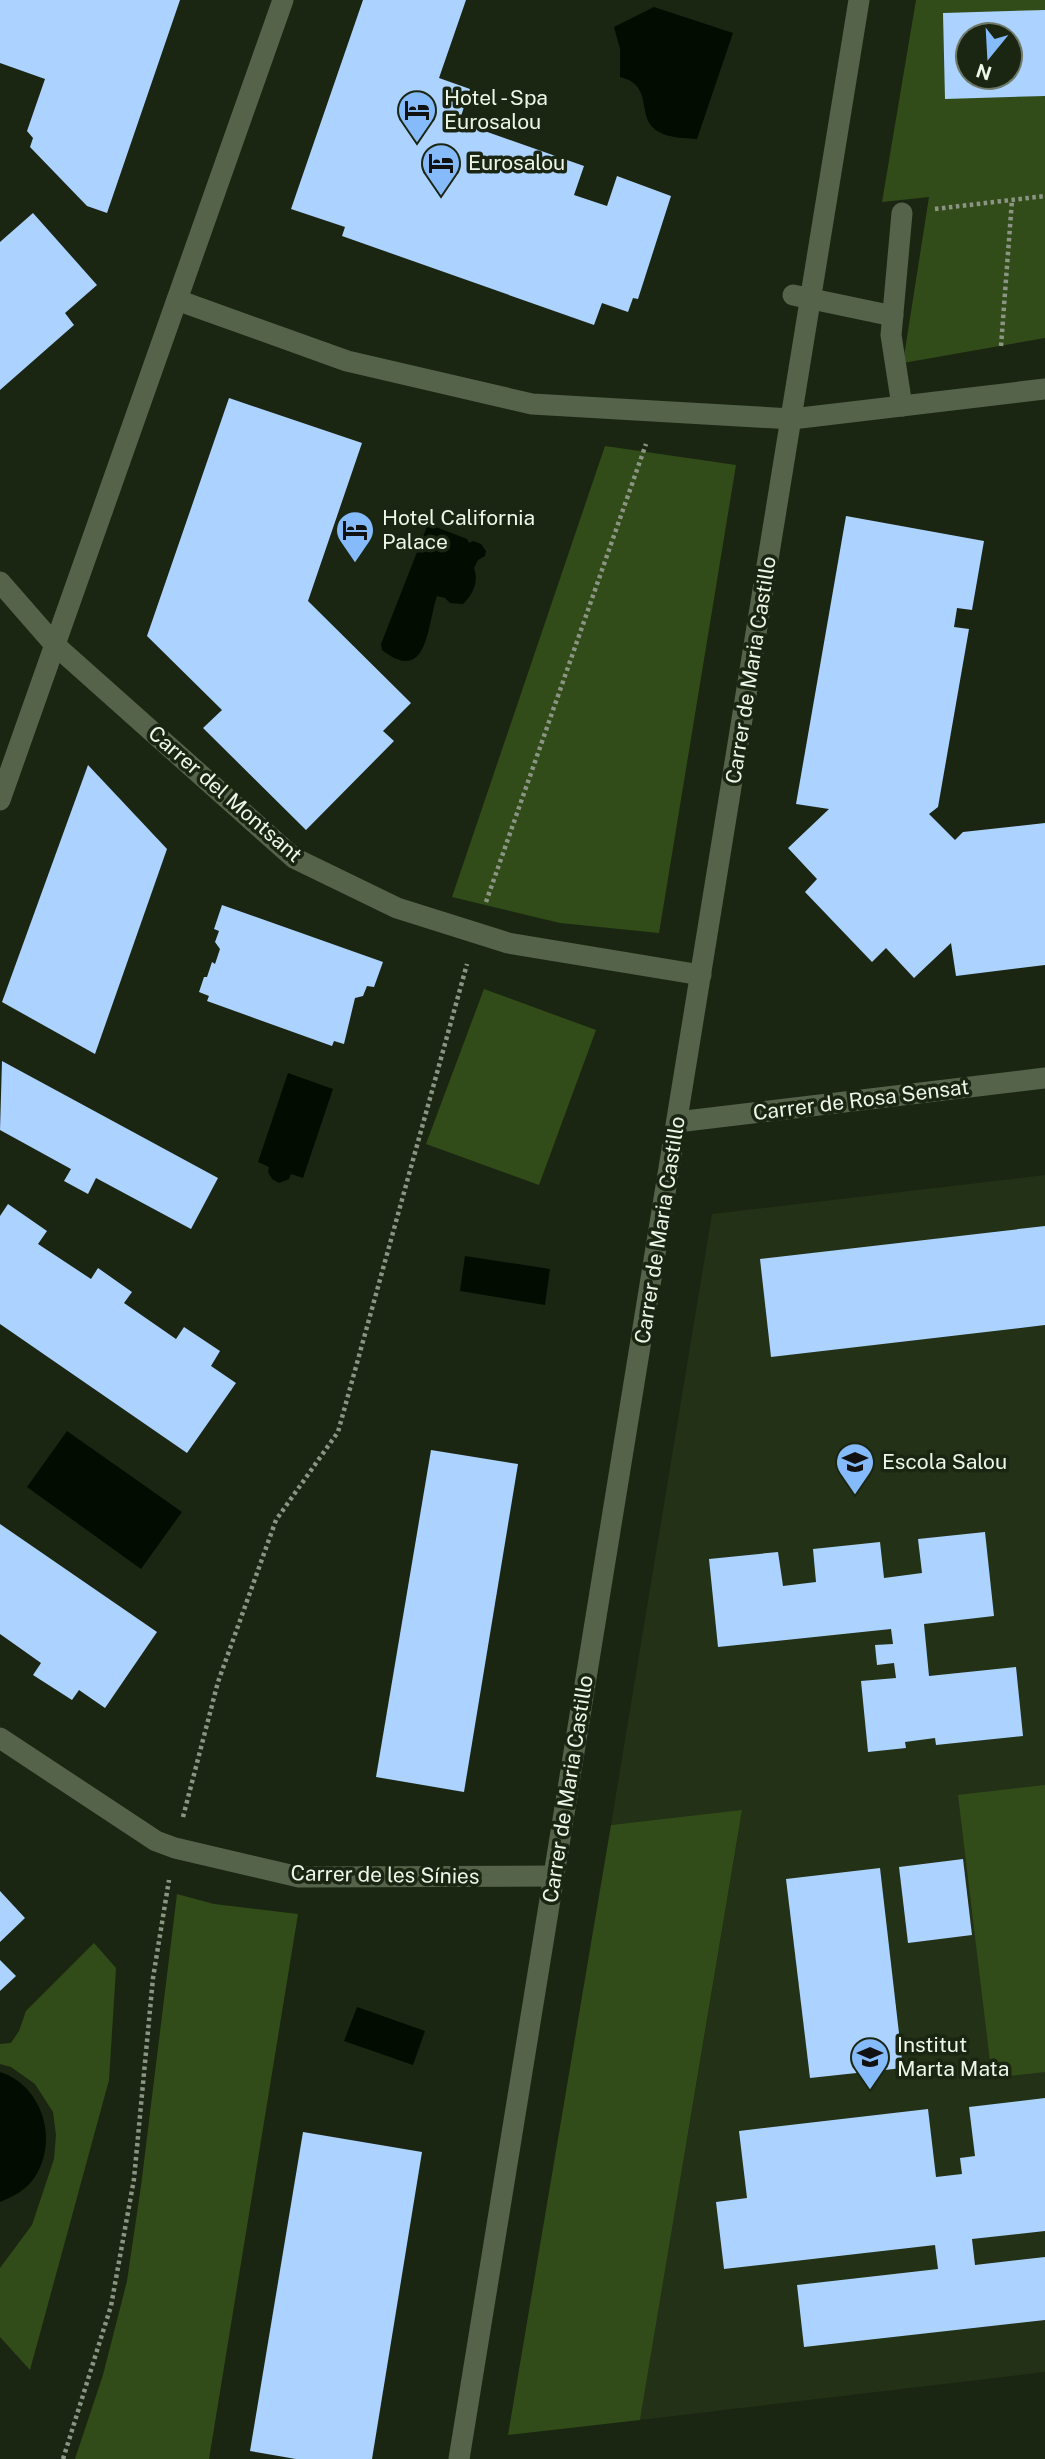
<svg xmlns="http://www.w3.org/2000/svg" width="1045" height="2459" viewBox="0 0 1045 2459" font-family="'Public Sans',sans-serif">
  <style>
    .built { fill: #233117 }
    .green { fill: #314c18; fill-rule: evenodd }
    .water { fill: #020c00 }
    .building { fill: #acd2ff; fill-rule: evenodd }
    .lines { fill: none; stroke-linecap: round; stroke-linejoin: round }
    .path { stroke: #8c9585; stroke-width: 4.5; stroke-dasharray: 3.5 3.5; stroke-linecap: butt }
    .street { stroke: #54634a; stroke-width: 21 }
    .labels { text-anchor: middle; stroke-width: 7; stroke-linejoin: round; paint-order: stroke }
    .poi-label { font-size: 21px; fill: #eef6e9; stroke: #1b2612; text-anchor: start }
    .street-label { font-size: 21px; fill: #eef6e9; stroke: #1b2612 }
  </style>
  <rect width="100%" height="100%" fill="#1b2612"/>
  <polygon class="built" points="1045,1175 1045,2372 640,2420 742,1811 611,1825 712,1214"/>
  <g class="green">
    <path d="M916 0H1045V338L903 363 929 197 882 202ZM968 35H1010V77H968Z"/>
    <polygon points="605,446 736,465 659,933 560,923 452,897"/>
    <polygon points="484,989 596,1030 539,1185 426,1144"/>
    <polygon points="1045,1785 1045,2072 992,2078 958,1795"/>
    <polygon points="742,1810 640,2420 508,2435 611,1825"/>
    <polygon points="177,1894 214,1904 298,1914 209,2459 75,2459 103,2375 127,2281 141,2186"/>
    <polygon points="94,1943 116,1968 109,2080 30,2370 0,2337 0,2268 32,2225 54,2159 56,2135 53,2112 35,2084 11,2067 0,2064 0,2044 11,2043 19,2031 26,2011"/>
  </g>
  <g class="water">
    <path d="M654 7 733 33 697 139C685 138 669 138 659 132 634 118 656 86 620 77V49L614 27Z"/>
    <path d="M428 524 467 539 469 543 473 541 481 544 486 551 485 556 478 560 474 568C479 581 473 595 463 604L450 603 445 598 437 596C427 625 428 686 382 650L381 644Z"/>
    <polygon points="288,1073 333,1089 303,1178 291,1174 289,1179 279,1183 272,1179 268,1172 269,1167 258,1162"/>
    <polygon points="465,1256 550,1269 545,1305 460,1291"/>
    <polygon points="67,1431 182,1512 141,1569 27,1487"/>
    <polygon points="357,2007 425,2031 413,2065 344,2041"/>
    <path d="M0 2072C44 2086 60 2144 32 2181 24 2191 12 2197 0 2202Z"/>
  </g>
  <g class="building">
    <polygon points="0,0 180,0 107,213 87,206 30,147 33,138 27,131 45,79 0,63"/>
    <polygon points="363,0 466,0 439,78 470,89 459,122 584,166 574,195 607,206 617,176 671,196 638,299 633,298 628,312 602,303 594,325 342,236 345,227 291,209"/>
    <path d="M1045 10V96L945 99 943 13ZM968 35H1010V77H968Z"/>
    <polygon points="33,213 97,285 65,313 74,325 0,390 0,242"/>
    <polygon points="229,398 362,443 308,601 411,703 383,731 394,741 306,830 203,728 222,710 147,636"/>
    <polygon points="846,516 984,541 972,610 957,608 954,627 969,629 938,807 929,814 955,840 963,832 1045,823 1045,965 956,976 951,943 914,978 886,948 872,962 805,892 817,879 788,848 829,809 796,804"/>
    <polygon points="88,765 167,849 95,1054 2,1002"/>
    <polygon points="222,905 383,962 374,987 367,986 363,996 355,998 344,1044 334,1041 332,1046 207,1001 209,996 199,992 204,977 207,977 212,962 215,964 220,949 215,942 219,931 214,929"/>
    <polygon points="2,1061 218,1178 191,1229 96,1178 88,1194 64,1181 71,1169 0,1130"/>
    <polygon points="8,1204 47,1231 38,1244 91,1279 98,1268 132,1292 124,1303 176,1339 184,1327 220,1351 211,1366 236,1383 187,1453 0,1324 0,1216"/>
    <polygon points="1045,1226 1045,1325 771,1357 760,1259"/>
    <polygon points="431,1450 518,1464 464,1792 376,1777"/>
    <polygon points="0,1524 157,1632 105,1708 79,1690 72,1700 33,1675 41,1663 0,1634"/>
    <polygon points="985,1532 994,1616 924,1624 929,1676 1016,1667 1023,1736 936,1745 935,1738 905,1742 906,1748 868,1752 861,1681 896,1678 894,1663 877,1665 875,1645 893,1644 891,1629 718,1647 709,1559 778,1552 783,1586 816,1582 813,1549 880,1542 884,1578 922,1573 918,1539"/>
    <polygon points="963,1859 972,1935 908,1943 899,1867"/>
    <polygon points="880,1868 903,2068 810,2078 786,1879"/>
    <polygon points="0,1891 25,1918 0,1942"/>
    <polygon points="0,1960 16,1976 0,1991"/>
    <polygon points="1045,2098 1045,2231 972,2239 975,2265 1045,2257 1045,2320 804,2347 797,2285 938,2269 935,2245 724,2269 716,2202 747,2198 739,2131 928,2109 936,2177 962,2174 960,2158 975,2156 969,2107"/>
    <polygon points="303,2132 422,2152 372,2459 296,2459 250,2451"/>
  </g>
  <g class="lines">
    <g class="path">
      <polyline points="935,209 1045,196"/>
      <polyline points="1001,346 1012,200"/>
      <polyline points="486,902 646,444"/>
      <polyline points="183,1817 218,1682 276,1520 338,1432 467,964"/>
      <polyline points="63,2459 111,2306 134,2179 153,1978 169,1880"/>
    </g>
    <g class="street">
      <polyline points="902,213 891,335 902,406"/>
      <polyline points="793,295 893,316"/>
      <polyline points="177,300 347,361 532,404 792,419 1045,389"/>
      <polyline points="0,582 55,645 294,858 397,908 508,943 701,975"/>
      <polyline points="0,800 283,0"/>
      <polyline points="677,1122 1045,1078"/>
      <polyline points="0,1738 156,1841 175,1848 299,1877 554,1876"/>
      <polyline points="459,2459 859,0"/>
    </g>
  </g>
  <defs>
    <symbol id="hotel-pin" viewBox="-11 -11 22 30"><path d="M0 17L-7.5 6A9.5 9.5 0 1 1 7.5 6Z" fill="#85bbfb" stroke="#1b2612"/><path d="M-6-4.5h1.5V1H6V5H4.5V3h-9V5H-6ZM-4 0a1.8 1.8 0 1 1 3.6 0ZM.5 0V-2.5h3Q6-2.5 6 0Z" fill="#111"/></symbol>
    <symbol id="school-pin" viewBox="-11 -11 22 30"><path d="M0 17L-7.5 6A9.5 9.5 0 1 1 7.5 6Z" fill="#85bbfb" stroke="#1b2612"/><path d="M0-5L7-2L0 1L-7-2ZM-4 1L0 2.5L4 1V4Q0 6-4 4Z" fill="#111"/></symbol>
  </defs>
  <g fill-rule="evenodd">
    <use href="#hotel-pin" x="395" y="88" width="44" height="60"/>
    <use href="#hotel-pin" x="419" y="141" width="44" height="60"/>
    <use href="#hotel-pin" x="333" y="508" width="44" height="60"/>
    <use href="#school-pin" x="833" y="1440" width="44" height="60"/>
    <use href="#school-pin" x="848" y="2035" width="44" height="60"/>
  </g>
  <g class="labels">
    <g class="poi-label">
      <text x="444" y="105">Hotel - Spa<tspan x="444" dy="24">Eurosalou</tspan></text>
      <text x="468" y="170">Eurosalou</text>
      <text x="382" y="525">Hotel California<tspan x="382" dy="24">Palace</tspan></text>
      <text x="882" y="1469">Escola Salou</text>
      <text x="897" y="2052">Institut<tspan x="897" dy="24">Marta Mata</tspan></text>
    </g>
    <g class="street-label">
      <text transform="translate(751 670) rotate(-81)" y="7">Carrer de Maria Castillo</text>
      <text transform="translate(225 794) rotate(41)" y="7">Carrer del Montsant</text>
      <text transform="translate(861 1100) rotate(-7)" y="7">Carrer de Rosa Sensat</text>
      <text transform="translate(660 1230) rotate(-81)" y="7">Carrer de Maria Castillo</text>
      <text transform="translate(568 1789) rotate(-81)" y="7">Carrer de Maria Castillo</text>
      <text transform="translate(385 1875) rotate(1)" y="7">Carrer de les Sínies</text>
    </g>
  </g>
  <g transform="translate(989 56) rotate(198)"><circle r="33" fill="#1b2612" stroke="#6f7968" stroke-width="2"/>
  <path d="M0-5L12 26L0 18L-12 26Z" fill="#85bbfb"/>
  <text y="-10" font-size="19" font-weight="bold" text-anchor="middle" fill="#eef6e9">N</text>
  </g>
</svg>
